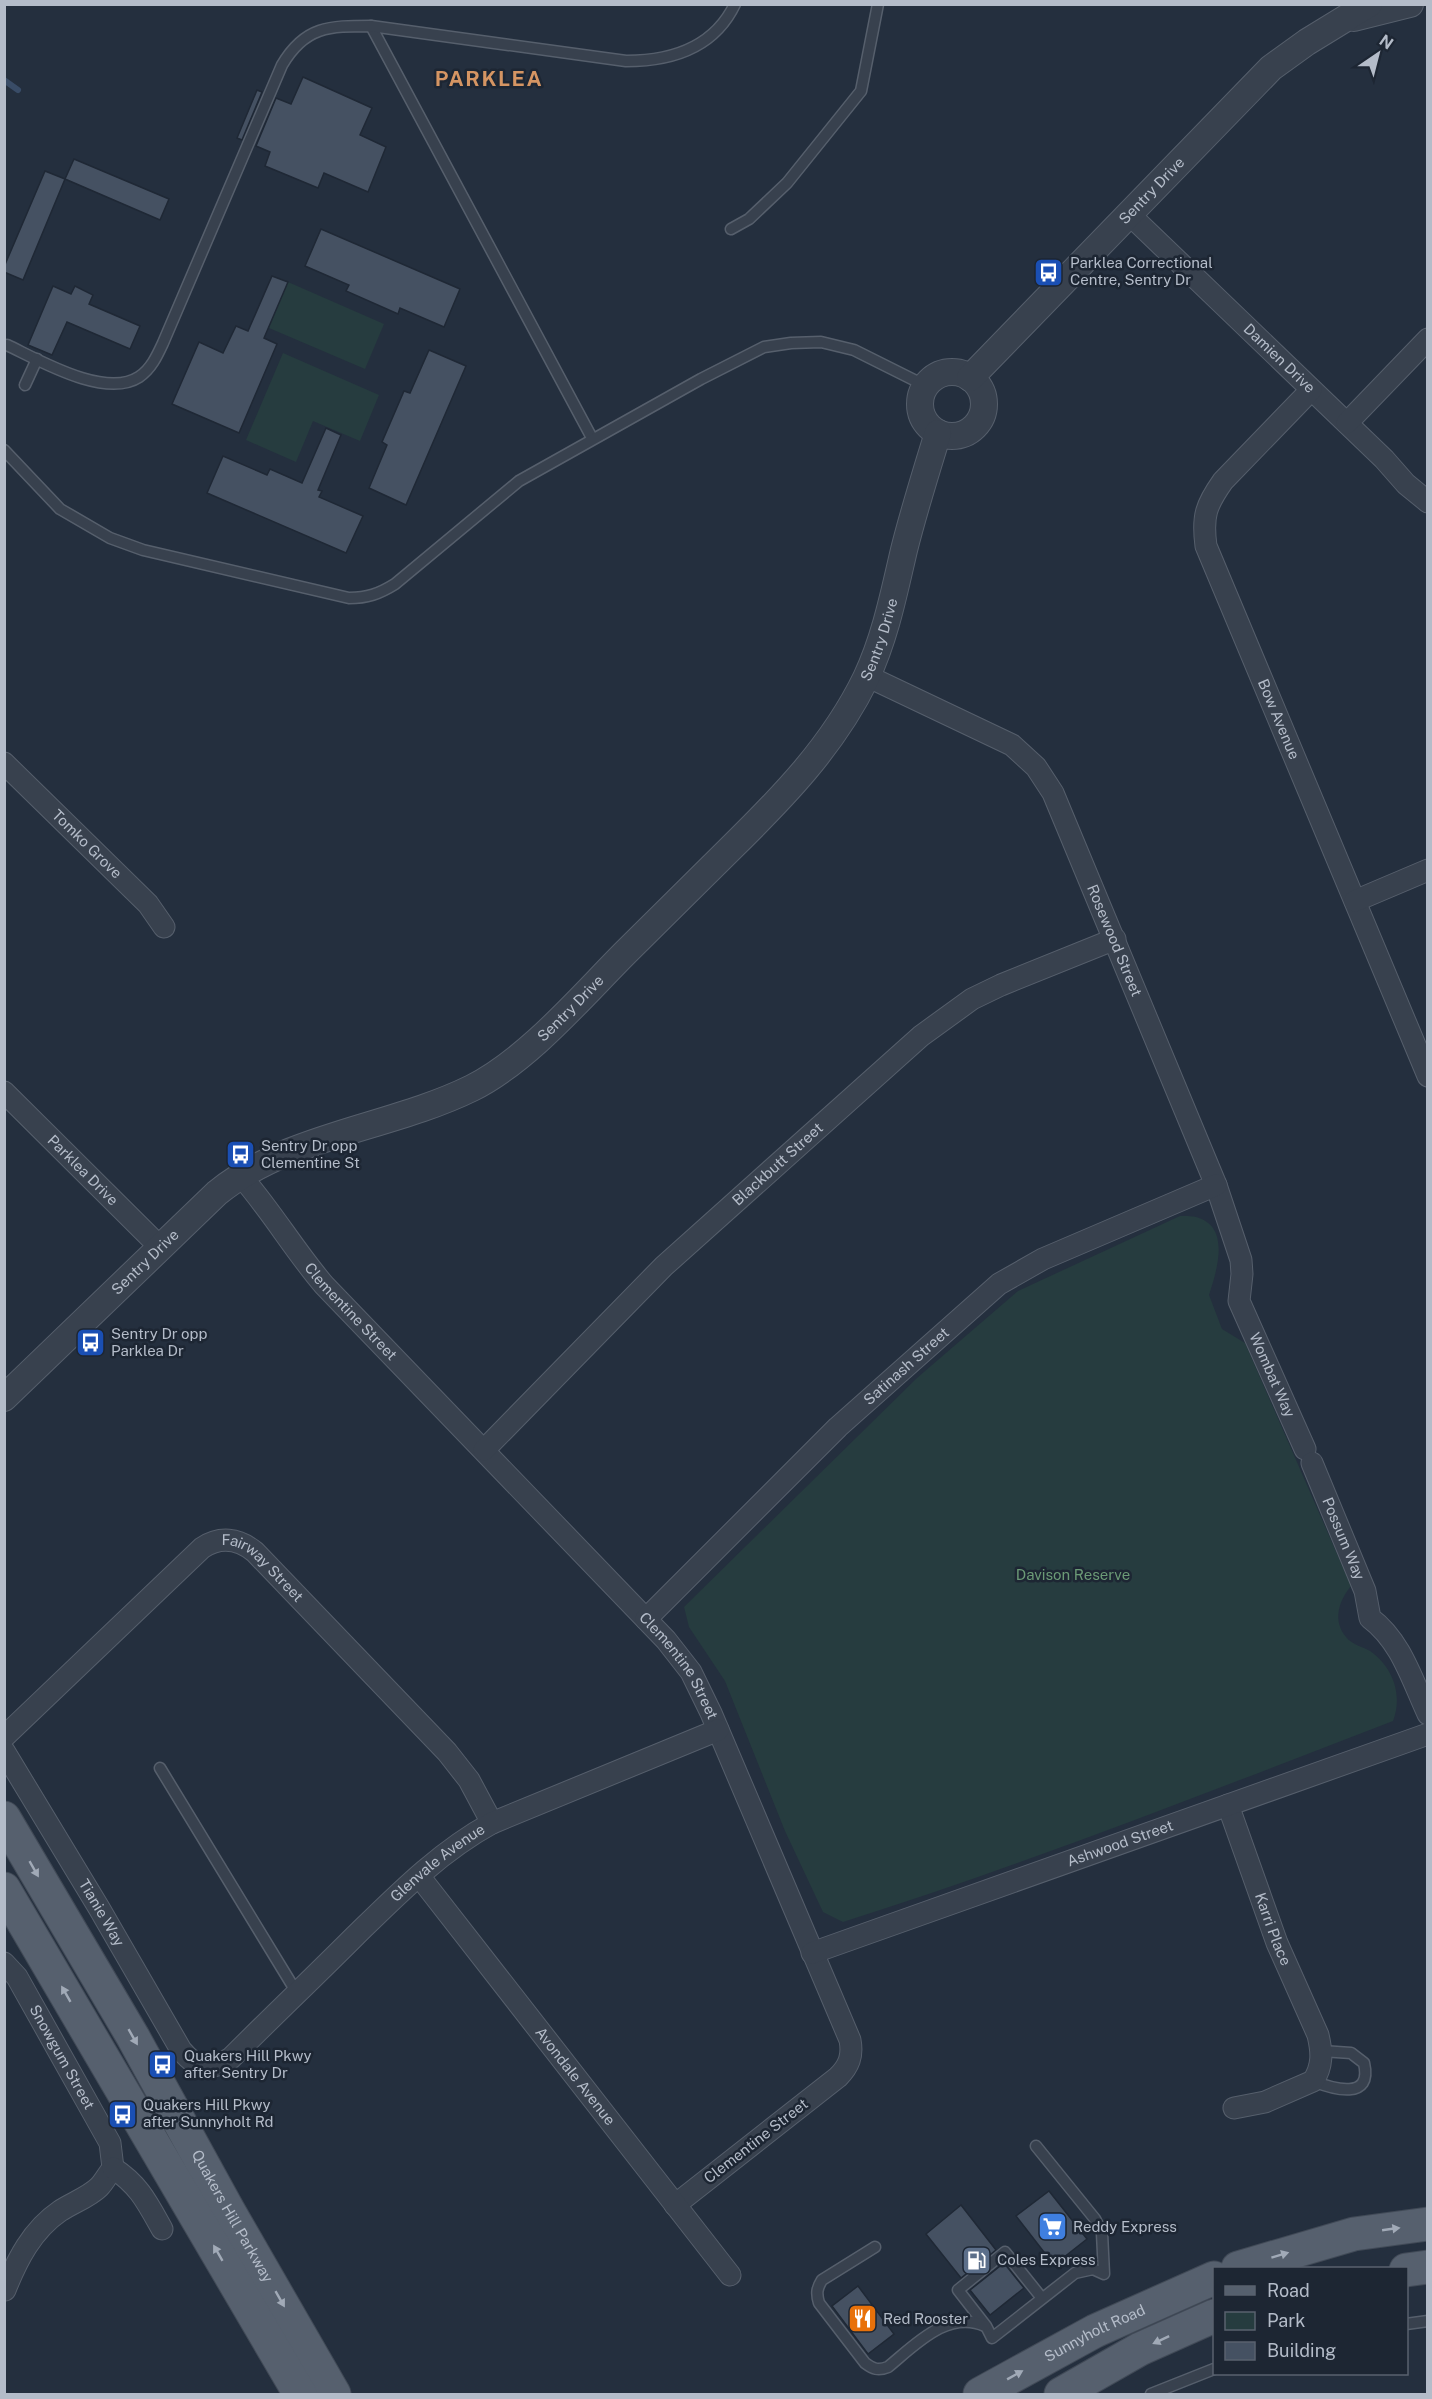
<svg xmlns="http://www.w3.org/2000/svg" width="1432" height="2399" viewBox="0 0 1432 2399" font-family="'Public Sans',sans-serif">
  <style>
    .green { fill: #263c3f }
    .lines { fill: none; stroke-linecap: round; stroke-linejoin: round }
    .stream { stroke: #394c67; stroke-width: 6 }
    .building { fill: #455162; stroke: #1f2835; stroke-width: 1.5 }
    .service-casing { stroke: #565f6c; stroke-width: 13 }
    .minor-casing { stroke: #565f6c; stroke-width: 23 }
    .tertiary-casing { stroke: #565f6c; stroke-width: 28 }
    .primary-casing { stroke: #414a57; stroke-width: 35 }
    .service { stroke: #38414e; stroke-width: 10 }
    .minor { stroke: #38414e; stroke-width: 21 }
    .tertiary { stroke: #38414e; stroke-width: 26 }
    .primary { stroke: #56606e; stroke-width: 33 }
    .oneway { fill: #a1aab7 }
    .labels { text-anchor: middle; stroke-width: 5; stroke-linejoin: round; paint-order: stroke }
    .street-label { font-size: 15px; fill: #b4bcc9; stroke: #1d2633 }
    .poi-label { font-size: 15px; fill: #b4bcc9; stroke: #1d2633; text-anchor: start }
    .park-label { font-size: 15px; fill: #6b9a76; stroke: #1d2633 }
    .district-label { font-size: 21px; font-weight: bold; letter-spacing: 1.5px; fill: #d59563; stroke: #1d2633 }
  </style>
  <rect width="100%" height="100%" fill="#242f3e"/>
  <g class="green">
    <polygon points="288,282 384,324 365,369 269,328"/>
    <polygon points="283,353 379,395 360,441 313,421 296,462 246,440"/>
    <path d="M1180 1216C1186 1216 1194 1216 1199 1218 1231 1229 1216 1273 1209 1295L1222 1329 1245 1343 1351 1586C1339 1601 1332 1620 1346 1637 1351 1644 1363 1647 1370 1651 1393 1667 1403 1695 1393 1721 1211 1791 1029 1863 843 1922L823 1912 785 1831 725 1681 689 1627 684 1607 917 1378 1018 1291Z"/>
  </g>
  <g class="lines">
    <polyline class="stream" points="4,80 18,90"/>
  </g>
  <g class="building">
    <polygon points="303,77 372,108 360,135 386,147 368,192 324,173 318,188 265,166 270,152 256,146 276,98 291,104"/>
    <polygon points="257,90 262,92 242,140 237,138"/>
    <polygon points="74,159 169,199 160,220 65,179"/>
    <polygon points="45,171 65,179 23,280 4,272 4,267"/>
    <polygon points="321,229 460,289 444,327 400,308 398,314 346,291 349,285 305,266"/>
    <polygon points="272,276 288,282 264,338 277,344 239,433 172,404 199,342 223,353 236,326 248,331"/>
    <polygon points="53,286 71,294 75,286 93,295 89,304 140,326 130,349 67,322 52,355 28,345"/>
    <polygon points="429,350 466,366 406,505 369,488 387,445 382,442 404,391 410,393"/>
    <polygon points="326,428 341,435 318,490 322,491 319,497 363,516 346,553 207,493 223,456 267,475 270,469 302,483"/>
    <polygon points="1049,2191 1087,2239 1054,2265 1016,2216"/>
    <polygon points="961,2205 996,2250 961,2278 926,2234"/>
    <polygon points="1004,2263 1024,2288 990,2315 970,2290"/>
    <polygon points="858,2286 894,2334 868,2354 832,2306"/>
  </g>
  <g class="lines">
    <defs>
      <g id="service">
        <polyline points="371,26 592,438"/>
        <polyline points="731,229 749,219 787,183 861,91 878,4"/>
        <path d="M7 345C39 360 105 399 139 377 151 369 157 356 163 343L282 65C305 26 329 26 371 26L626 61C671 61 714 48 735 4"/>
        <polyline points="25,385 37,359"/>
        <path d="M4 450 60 509 110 538 143 550 349 598C367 598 379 594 395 584L519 481 701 379 764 347 791 343 821 342 854 350 926 386"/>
        <polyline points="160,1768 297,1993"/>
        <path d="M1313 2081C1333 2089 1373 2101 1364 2063L1351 2053 1322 2051"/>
        <polyline points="1036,2146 1095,2219 1102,2233 1104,2274 1093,2269 1075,2273 992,2338 986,2326 958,2290 1005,2252 1041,2297"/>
        <path d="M875 2247 822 2280C817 2288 816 2293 819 2303L865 2363C873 2369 878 2371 888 2367 915 2345 948 2309 985 2326"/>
        <polyline points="1406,2324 1428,2321"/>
        <polyline points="1151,2394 1214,2369"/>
      </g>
      <g id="minor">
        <path id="s1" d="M1130 215 1384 459 1406 484 1428 502"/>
        <path id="s2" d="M1311 390 1223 481C1206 505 1202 516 1206 546L1428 1076"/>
        <polyline points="1347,423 1428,339"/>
        <path id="s3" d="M867 676 1012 745 1036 767 1053 793 1216 1185 1241 1260 1242 1274 1239 1301 1305 1449"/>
        <path id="s4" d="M4 763 148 904 164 927"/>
        <polyline points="1355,901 1428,870"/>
        <path id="s5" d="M4 1092 161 1248"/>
        <path id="s6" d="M240 1175C271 1210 294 1250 324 1285L666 1640 691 1672 711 1713 850 2040C853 2056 849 2066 838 2077L675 2205"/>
        <path id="s7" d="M484 1450 664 1266 921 1036 972 999 1001 985 1115 939"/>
        <path id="s8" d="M1312 1463 1365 1591 1370 1618C1401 1641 1412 1680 1428 1714"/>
        <path id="s9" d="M646 1619 838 1427 999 1284 1043 1259 1216 1185"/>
        <path id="s10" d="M4 1737 202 1548C220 1536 238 1538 255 1552L447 1752 469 1780 492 1823"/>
        <path id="s11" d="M4 1751 99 1908 181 2050C198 2070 209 2072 231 2058 272 2017 314 1977 355 1936 397 1895 439 1852 492 1823L718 1730"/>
        <path id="s12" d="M1228 1805 1277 1943 1318 2035C1322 2052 1323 2066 1313 2081L1265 2102 1234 2108"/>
        <path id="s13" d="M419 1876 730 2275"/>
        <path id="s14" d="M812 1953 1428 1734"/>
        <path id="s15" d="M4 1963 17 1977 110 2143 113 2168C108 2174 104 2182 99 2187 89 2197 72 2203 60 2211 32 2230 17 2260 5 2290"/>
        <path d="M113 2168C139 2185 147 2202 162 2229"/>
      </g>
      <g id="tertiary">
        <polyline points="1354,18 1410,4"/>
        <circle cx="952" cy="404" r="32"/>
        <path id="s16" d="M970 378 1271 68 1307 42 1369 4"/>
        <path id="s17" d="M4 1398 217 1193C288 1135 391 1128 472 1088 528 1060 582 996 626 952 660 918 695 884 729 850 782 798 833 746 866 678 885 638 894 593 904 550 914 510 926 472 938 433"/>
      </g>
      <g id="primary">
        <path id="s18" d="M4 1818 133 2037 228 2210 334 2394"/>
        <polyline points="4,1889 300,2394"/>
        <polyline points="1238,2268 1354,2234 1428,2224"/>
        <polyline points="1406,2270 1428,2267"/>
        <path id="s19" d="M980 2394 1095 2331 1214 2278"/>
        <polyline points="1061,2394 1140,2349 1214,2316"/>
      </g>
    </defs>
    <use href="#service" class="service-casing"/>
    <use href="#minor" class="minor-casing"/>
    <use href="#tertiary" class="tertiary-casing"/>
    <use href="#primary" class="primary-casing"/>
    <use href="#service" class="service"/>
    <use href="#minor" class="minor"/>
    <use href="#tertiary" class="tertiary"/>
    <use href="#primary" class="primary"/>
  </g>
  <defs><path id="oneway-solid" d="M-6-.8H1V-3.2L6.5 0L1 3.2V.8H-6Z" transform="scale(1.5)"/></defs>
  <g class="oneway">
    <use href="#oneway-solid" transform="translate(34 1869) rotate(60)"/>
    <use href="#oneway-solid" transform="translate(66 1994) rotate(-120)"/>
    <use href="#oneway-solid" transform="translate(133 2037) rotate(60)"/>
    <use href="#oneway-solid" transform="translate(1391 2229) rotate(-8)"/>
    <use href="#oneway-solid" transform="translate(218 2253) rotate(-120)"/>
    <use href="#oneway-solid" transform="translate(1280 2255) rotate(-17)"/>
    <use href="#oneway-solid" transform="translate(280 2299) rotate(60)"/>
    <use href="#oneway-solid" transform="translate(1161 2340) rotate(155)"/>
    <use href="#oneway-solid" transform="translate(1015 2375) rotate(-29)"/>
  </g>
  <defs>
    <symbol id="bus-square" viewBox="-11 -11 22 22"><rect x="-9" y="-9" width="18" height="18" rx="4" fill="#1a4fb4" stroke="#1d2633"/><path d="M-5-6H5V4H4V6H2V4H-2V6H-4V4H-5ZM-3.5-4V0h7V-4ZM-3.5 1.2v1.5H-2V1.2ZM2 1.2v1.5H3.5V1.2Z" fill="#fff"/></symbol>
    <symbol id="supermarket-square" viewBox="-11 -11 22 22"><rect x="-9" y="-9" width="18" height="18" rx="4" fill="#3f7fe0" stroke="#1d2633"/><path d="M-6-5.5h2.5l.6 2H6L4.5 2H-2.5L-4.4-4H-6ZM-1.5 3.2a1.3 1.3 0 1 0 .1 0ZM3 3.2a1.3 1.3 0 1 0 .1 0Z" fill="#fff"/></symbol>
    <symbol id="fuel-square" viewBox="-11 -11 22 22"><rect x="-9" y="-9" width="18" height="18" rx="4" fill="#5c6f8a" stroke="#1d2633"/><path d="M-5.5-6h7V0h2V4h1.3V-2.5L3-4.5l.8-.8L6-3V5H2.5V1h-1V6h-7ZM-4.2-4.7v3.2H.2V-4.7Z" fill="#fff"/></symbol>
    <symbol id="restaurant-square" viewBox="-11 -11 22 22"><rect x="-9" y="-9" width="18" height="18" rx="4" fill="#e8710a" stroke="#1d2633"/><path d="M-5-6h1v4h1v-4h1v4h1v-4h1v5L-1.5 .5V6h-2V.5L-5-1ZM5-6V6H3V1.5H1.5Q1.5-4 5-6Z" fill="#fff"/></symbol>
  </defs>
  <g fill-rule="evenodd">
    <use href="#bus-square" x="1032" y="256" width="33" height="33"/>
    <use href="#bus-square" x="224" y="1138" width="33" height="33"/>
    <use href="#bus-square" x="74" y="1326" width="33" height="33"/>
    <use href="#bus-square" x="146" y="2048" width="33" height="33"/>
    <use href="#bus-square" x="106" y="2098" width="33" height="33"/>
    <use href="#supermarket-square" x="1036" y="2210" width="33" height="33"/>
    <use href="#fuel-square" x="960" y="2244" width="33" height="33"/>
    <use href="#restaurant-square" x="846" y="2302" width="33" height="33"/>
  </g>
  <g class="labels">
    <g class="street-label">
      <text dy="5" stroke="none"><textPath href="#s16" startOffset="261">Sentry Drive</textPath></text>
      <text dy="5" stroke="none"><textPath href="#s1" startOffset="207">Damien Drive</textPath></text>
      <text dy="5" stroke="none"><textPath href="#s17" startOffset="1186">Sentry Drive</textPath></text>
      <text dy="5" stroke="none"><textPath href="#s2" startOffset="384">Bow Avenue</textPath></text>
      <text dy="5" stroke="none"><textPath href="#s4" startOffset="116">Tomko Grove</textPath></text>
      <text dy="5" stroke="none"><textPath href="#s3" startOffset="384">Rosewood Street</textPath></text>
      <text dy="5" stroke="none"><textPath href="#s17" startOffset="700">Sentry Drive</textPath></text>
      <text dy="5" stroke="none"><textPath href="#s7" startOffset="410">Blackbutt Street</textPath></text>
      <text dy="5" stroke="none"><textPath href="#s5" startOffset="111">Parklea Drive</textPath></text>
      <text dy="5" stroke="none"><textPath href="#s17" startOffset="196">Sentry Drive</textPath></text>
      <text dy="5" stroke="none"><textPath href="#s6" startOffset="176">Clementine Street</textPath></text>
      <text dy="5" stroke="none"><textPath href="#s9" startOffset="363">Satinash Street</textPath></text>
      <text dy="5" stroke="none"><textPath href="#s3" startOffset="850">Wombat Way</textPath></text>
      <text dy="5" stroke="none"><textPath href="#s8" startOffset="82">Possum Way</textPath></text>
      <text dy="5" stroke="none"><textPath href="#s10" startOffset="346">Fairway Street</textPath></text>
      <text dy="5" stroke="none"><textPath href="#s6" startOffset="660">Clementine Street</textPath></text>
      <text dy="5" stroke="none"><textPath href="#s14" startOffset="327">Ashwood Street</textPath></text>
      <text dy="5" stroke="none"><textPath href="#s11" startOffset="690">Glenvale Avenue</textPath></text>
      <text dy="5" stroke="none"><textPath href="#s11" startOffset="189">Tianie Way</textPath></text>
      <text dy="5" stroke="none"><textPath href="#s12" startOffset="132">Karri Place</textPath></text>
      <text dy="5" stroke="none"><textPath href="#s15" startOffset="111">Snowgum Street</textPath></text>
      <text dy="5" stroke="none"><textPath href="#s13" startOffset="254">Avondale Avenue</textPath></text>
      <text transform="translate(756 2141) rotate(-38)" y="5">Clementine Street</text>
      <text dy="5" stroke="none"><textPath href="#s18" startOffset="459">Quakers Hill Parkway</textPath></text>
      <text dy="5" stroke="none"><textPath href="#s19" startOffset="130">Sunnyholt Road</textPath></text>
    </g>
    <g class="poi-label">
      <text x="1070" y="268">Parklea Correctional<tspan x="1070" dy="17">Centre, Sentry Dr</tspan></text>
      <text x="261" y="1151">Sentry Dr opp<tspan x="261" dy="17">Clementine St</tspan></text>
      <text x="111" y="1339">Sentry Dr opp<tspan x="111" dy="17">Parklea Dr</tspan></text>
      <text x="184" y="2061">Quakers Hill Pkwy<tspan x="184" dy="17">after Sentry Dr</tspan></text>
      <text x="143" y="2110">Quakers Hill Pkwy<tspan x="143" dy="17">after Sunnyholt Rd</tspan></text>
      <text x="1073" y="2232">Reddy Express</text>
      <text x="997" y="2265">Coles Express</text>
      <text x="883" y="2324">Red Rooster</text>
    </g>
    <g class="park-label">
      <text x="1073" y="1580">Davison Reserve</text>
    </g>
    <g class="district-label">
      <text x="489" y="86">PARKLEA</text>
    </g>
  </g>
  <rect width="1432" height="2399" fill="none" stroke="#b4bcc9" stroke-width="12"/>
  <rect x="1213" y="2267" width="195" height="108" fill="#1d2633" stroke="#59626f" stroke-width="1.5"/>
  <rect x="1225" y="2286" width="30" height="9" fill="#56606e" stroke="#59626f" stroke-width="1.5"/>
  <text x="1267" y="2297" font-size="18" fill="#b4bcc9">Road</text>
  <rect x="1225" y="2312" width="30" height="18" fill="#263c3f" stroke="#59626f" stroke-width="1.5"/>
  <text x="1267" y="2327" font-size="18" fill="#b4bcc9">Park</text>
  <rect x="1225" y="2342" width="30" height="18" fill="#455162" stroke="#59626f" stroke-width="1.5"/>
  <text x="1267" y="2357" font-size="18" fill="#b4bcc9">Building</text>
  <g transform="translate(1378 54) rotate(35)" stroke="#1d2633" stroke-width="4.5" paint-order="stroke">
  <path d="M0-4.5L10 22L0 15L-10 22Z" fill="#b4bcc9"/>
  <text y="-9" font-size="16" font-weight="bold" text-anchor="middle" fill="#b4bcc9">N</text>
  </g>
</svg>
